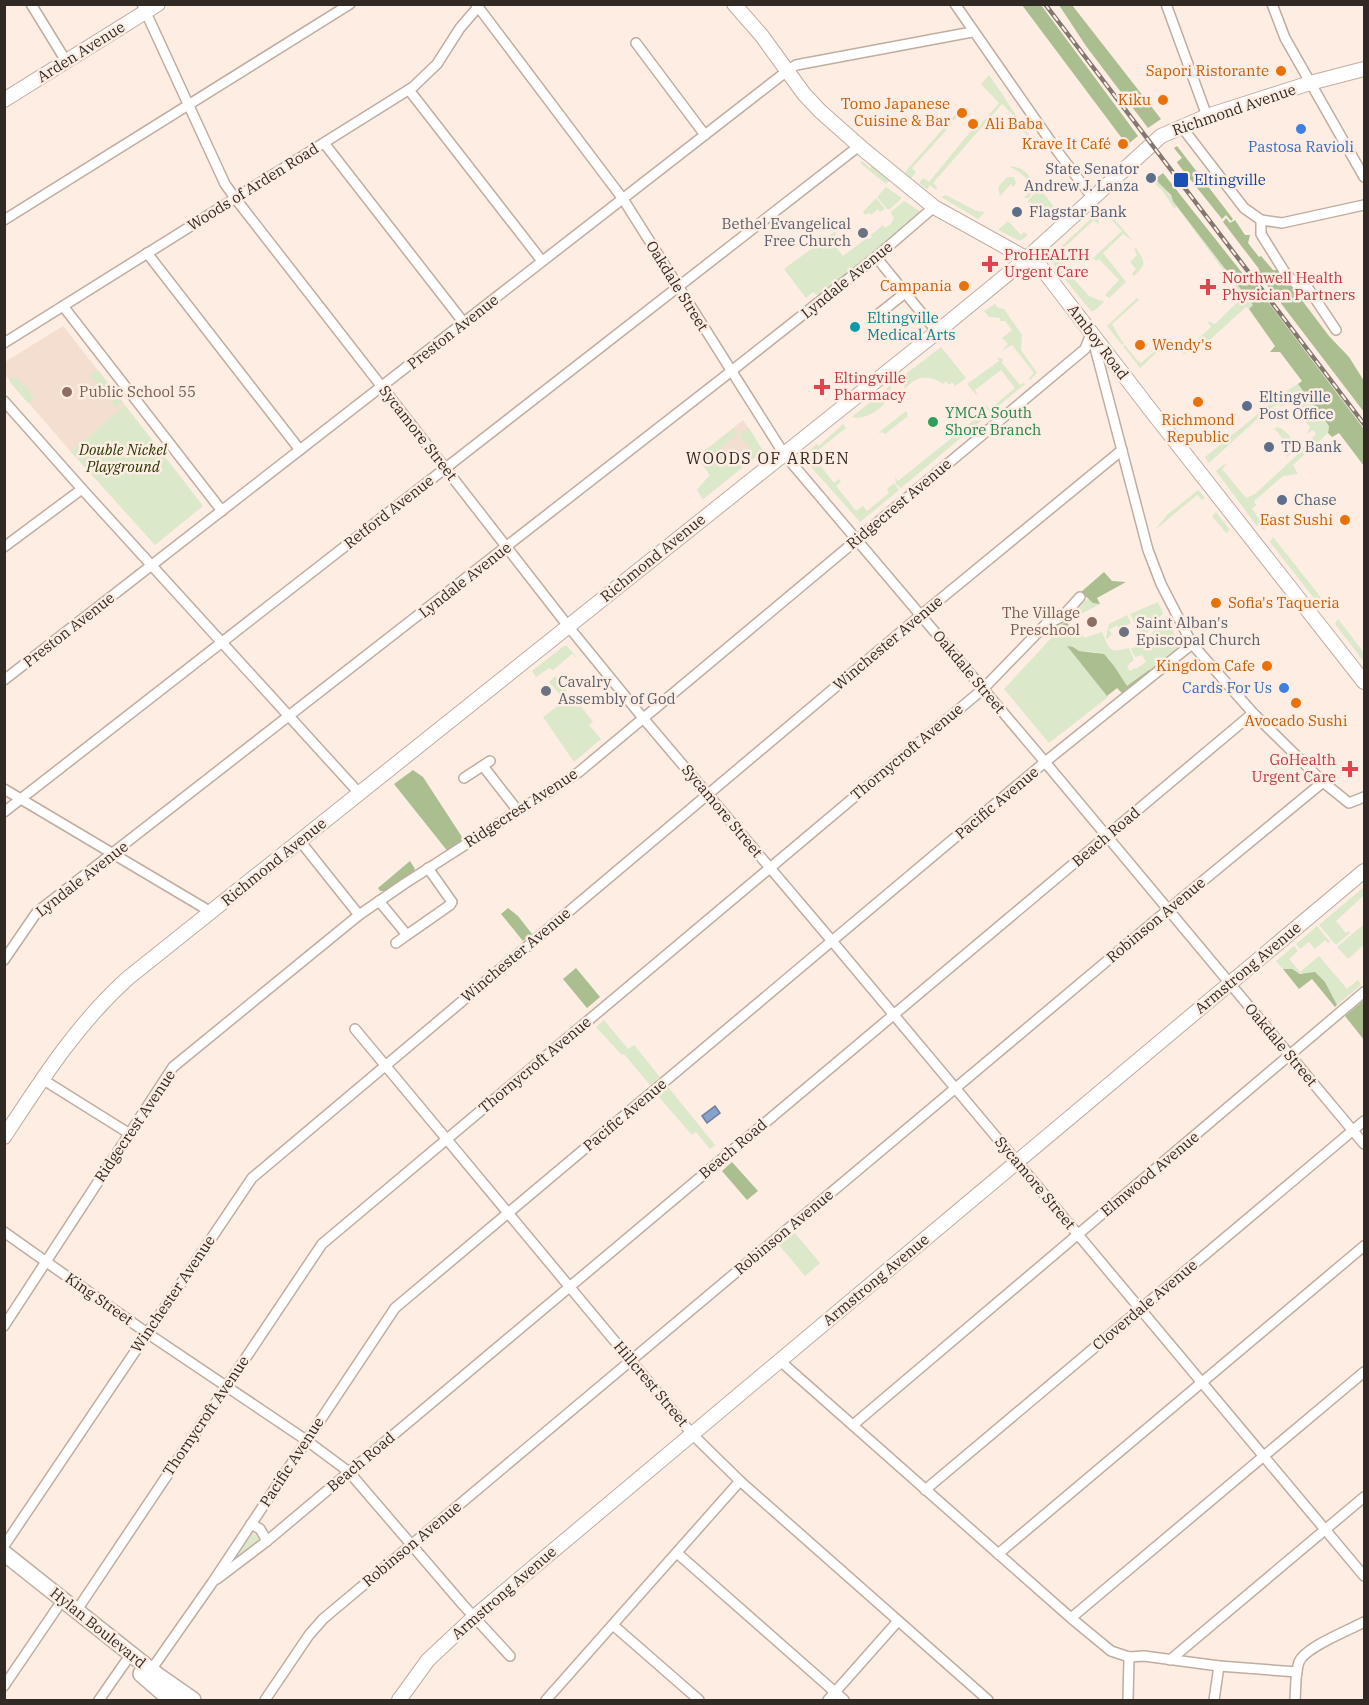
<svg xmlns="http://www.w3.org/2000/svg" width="1369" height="1705" viewBox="0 0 1369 1705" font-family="'IBM Plex Serif',serif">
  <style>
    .education { fill: #f4ded0 }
    .green { fill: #dbe8ca }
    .forest { fill: #aabe8f }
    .water { fill: #86a3cc; stroke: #6c7e9a; stroke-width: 1.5 }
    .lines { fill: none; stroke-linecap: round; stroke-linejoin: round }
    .street-casing { stroke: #c0ada0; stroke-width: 12 }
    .secondary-casing { stroke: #c0ada0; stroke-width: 16 }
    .primary-casing { stroke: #c0ada0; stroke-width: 18 }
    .street { stroke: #fff; stroke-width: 9 }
    .secondary { stroke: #fff; stroke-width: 14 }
    .primary { stroke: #fff; stroke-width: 15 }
    .rail-casing { stroke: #837871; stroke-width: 4.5 }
    .rail { stroke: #feede3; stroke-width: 2; stroke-dasharray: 7; stroke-linecap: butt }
    .food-dot { fill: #e8710a; stroke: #feede3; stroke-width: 2 }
    .shop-dot { fill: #3f7fe0; stroke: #feede3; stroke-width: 2 }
    .service-dot { fill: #5c6f8a; stroke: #feede3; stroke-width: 2 }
    .transit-dot { fill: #1a4fb4; stroke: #feede3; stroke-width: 2 }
    .worship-dot { fill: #6b7280; stroke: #feede3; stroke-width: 2 }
    .health-dot { fill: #e0444e; stroke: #feede3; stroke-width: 2 }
    .culture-dot { fill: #0f9aa8; stroke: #feede3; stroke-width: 2 }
    .education-dot { fill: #8d6e63; stroke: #feede3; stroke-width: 2 }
    .leisure-dot { fill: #2e9e5b; stroke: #feede3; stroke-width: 2 }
    .labels { text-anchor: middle; stroke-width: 5; stroke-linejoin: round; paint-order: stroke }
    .street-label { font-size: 15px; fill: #302924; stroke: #feede3 }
    .food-label { font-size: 15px; fill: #c56008; stroke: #feede3; text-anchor: end }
    .shop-label { font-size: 15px; fill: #366cbe; stroke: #feede3 }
    .service-label { font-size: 15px; fill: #4e5e75; stroke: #feede3; text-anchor: start }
    .transit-label { font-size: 15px; fill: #164399; stroke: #feede3; text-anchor: start }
    .worship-label { font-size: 15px; fill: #5b616d; stroke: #feede3; text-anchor: start }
    .health-label { font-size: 15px; fill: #be3a42; stroke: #feede3; text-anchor: start }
    .culture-label { font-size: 15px; fill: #0d838f; stroke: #feede3; text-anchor: start }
    .education-label { font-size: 15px; fill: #785e54; stroke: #feede3; text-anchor: start }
    .leisure-label { font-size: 15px; fill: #27864d; stroke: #feede3; text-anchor: start }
    .park-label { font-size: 15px; font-style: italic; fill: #273802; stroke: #feede3 }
    .neighbourhood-label { font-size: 16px; letter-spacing: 1.5px; fill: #302924; stroke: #feede3 }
  </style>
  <rect width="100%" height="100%" fill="#feede3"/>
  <g class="education">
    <polygon points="63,326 125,405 71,452 5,375 5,362"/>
    <polygon points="743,420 763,451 703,499 697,490 710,475 697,457"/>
  </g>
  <g class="green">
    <path d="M989 75C1004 96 1017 118 1032 139L1025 146 1021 142 1027 136 1014 118 1007 122 1013 115 1002 104 933 183 937 187 936 190 930 185 927 189 919 183 923 178 929 182 970 132 974 129 976 130 999 103 981 84Z"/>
    <polygon points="956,114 956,119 953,120 943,134 912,168 916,172 911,178 905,172"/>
    <polygon points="862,161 870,168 873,165 890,180 886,184 860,163"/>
    <path d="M1010 167C1027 165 1039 185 1029 198H1024L1031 190C1030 179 1019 171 1010 167Z"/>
    <polygon points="1007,177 1014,177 1016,183 1013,187 1011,184 1000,196 998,187"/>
    <polygon points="1159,181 1254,305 1249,309 1246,307 1204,345 1197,342 1184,354 1170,340 1140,368 1123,346 1125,345 1138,361 1141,363 1170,338 1185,351 1211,327 1207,321 1215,324 1243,297 1177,207 1174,208 1162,190 1155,184"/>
    <polygon points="1035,182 1057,211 1049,218 1040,213 1030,202 1027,202 1034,194"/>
    <polygon points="886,187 902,198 890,209 887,209 877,197"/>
    <polygon points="946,195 976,211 985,212 978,219 941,197"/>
    <polygon points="876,198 885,209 880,212 878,209 871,215 869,213 865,215 863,212"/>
    <polygon points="904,201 921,212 919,215 822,295 817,295 813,292 806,298 784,269 836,231 835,236 837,244 835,246 843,256 867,238 869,239 872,237 871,235 883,225 885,228 891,224 894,218 891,213 892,211"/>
    <polygon points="1104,207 1133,241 1123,234 1103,253 1126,282 1109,298 1105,295 1119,280 1099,259 1096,261 1093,258 1122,231 1101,209"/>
    <polygon points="1094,216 1099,221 1099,225 1094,220 1058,253 1068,271 1063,276 1050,260 1050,257"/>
    <polygon points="1008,221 1021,235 1024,232 1028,235 1020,241 998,230"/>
    <path d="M1136 248C1146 263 1146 264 1134 276L1132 274 1136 269 1130 262 1137 255 1134 249Z"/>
    <polygon points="1069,274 1089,296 1104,302 1094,311 1091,311 1064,278"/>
    <path d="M1137 298 1139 300 1112 324C1116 330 1118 337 1124 343L1122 345 1107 326Z"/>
    <polygon points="995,304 998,308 1004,309 1022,335 1021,350 1037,373 1030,380 1029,378 1034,373 1012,345 1001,351 1008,344 1002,338 1012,330 1005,321 1000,321 1000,318 989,317 984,311"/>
    <path d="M941 347 966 378 955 386 952 382 949 385 946 381 943 384C928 373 915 377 905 389L902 377Z"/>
    <polygon points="997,357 1003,359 1002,363 1020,385 1023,383 1025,384 990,413 985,404 990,409 1015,388 1001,370 975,390 978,397 967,384 999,361"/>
    <polygon points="98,370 123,402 116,408 90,375"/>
    <polygon points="15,376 35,397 28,403 9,381"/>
    <polygon points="1298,384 1329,426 1328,433 1293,465 1298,474 1283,476 1254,501 1256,505 1252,509 1266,528 1263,530 1261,527 1257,526 1216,471 1223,465 1227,464 1222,469 1246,498 1255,494 1296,456 1316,434 1313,430 1307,434 1310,427 1288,400 1284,406 1276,405 1254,422 1209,463 1205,457 1286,391"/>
    <path d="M891 385C892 403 869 421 852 417Z"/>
    <polygon points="125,405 203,506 155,545 71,452"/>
    <polygon points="906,411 908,416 885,434 882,432 878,433"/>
    <polygon points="979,416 982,420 901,488 896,484 895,477 898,481"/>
    <polygon points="843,424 846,428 812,455 834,483 839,479 841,481 836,486 856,511 863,506 867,511 889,493 887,489 894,483 899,490 860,522 803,458 803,456 817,444 819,446"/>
    <path d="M1277 427C1286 429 1295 441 1295 450L1287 457 1286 456 1292 451 1275 429 1272 430Z"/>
    <polygon points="734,428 738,434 721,448 735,466 744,458 748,463 703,499 697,490 710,475 697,457"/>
    <polygon points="749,428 763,451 750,461 747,456 752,452 739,435"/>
    <polygon points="1198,490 1205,498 1202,500 1197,495 1155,530 1168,514"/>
    <polygon points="1216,512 1230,530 1226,533 1212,516"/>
    <polygon points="1273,537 1330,609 1327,611 1324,611 1270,542"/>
    <polygon points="1087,599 1100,604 1079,615 1077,612 1073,614 1074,617 1067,621"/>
    <polygon points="1158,602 1163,613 1143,638 1130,614"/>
    <polygon points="1127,615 1131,623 1119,629 1117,625 1109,630 1112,634 1107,639 1112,649 1106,637 1109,624"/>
    <path d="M1165 618 1180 643 1179 646 1180 647 1154 670H1149L1127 687 1113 666 1096 652 1079 651 1073 647H1068L1108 697 1049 743 1004 689 1056 633 1072 634 1071 631 1076 629 1077 632 1080 631 1084 638 1102 632C1109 649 1109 654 1129 648L1134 660 1127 666 1130 671 1135 668 1136 669 1146 662 1142 655 1135 657 1131 649 1145 642Z"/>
    <polygon points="1338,619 1364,653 1364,662 1335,624"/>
    <polygon points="564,646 567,646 579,660 572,654 553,670 549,668 536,677 532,671"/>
    <polygon points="555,676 567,691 561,696 549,682"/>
    <polygon points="572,695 593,722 589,725 601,739 574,762 543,717"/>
    <polygon points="1364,887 1364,895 1336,921 1346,933 1349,931 1350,933 1336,945 1319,925"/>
    <polygon points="1364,924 1364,945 1348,959 1337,947"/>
    <polygon points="1317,926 1330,942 1328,943 1325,940 1315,949 1309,942 1300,949 1296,944"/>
    <polygon points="1294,946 1298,951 1289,959 1300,972 1319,956 1347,989 1358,980 1361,985 1337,1005 1325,982 1295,971 1283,969 1276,961"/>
    <polygon points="604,1020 628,1049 634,1045 660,1077 650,1085 624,1054 622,1055 596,1027"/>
    <polygon points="668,1087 715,1145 710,1149 696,1132 692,1135 658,1096"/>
    <polygon points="795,1233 820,1263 805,1276 779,1245"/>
    <polygon points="253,1533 259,1537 258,1542 239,1559 236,1559 235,1556"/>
  </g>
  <g class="forest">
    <polygon points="1022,5 1041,5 1138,136 1127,145"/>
    <polygon points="1059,5 1072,5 1161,119 1148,128 1086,46"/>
    <polygon points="1177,146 1233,219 1231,221 1226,215 1222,219 1178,164 1177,162 1182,158 1174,148"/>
    <polygon points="1163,173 1247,279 1249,277 1364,429 1364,466 1339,433 1332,437 1328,433 1329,426 1298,384 1302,381 1280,352 1270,352 1275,346 1249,309 1253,305 1173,201 1171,195 1155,179"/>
    <polygon points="1226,218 1230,223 1235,220 1245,235 1250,235 1248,243 1259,257 1261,256 1273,270 1279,270 1329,336 1349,357 1364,381 1364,412 1257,272 1259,269 1223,222"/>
    <polygon points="1104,572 1112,581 1126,582 1097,598 1100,604 1093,603 1081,592"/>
    <path d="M1067 621 1072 634C1064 636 1058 635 1053 628L1058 627Z"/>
    <polygon points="1067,646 1073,647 1079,651 1104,654 1114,666 1127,686 1149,670 1154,670 1125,694 1122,693 1117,688 1107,696"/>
    <polygon points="413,770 423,777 464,840 449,853 394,784"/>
    <path d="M410 861 415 869C410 878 391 892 380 891L378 888Z"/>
    <polygon points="508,908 518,916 532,934 523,941 501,914"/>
    <polygon points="576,968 600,997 587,1008 563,979"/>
    <polygon points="1283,969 1292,969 1300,974 1315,972 1325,982 1337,1005 1335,1007 1312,979 1299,989"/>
    <polygon points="1364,1000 1364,1040 1345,1016"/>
    <polygon points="732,1162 758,1191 747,1200 722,1171"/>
  </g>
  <polygon class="water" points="715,1106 720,1113 707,1123 702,1116"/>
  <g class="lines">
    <defs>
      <g id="street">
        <polyline points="31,4 66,61"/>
        <polyline points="142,4 225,184 235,198 568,626 643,718 832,941 1364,1576"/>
        <polyline points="476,4 623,199 784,454 1045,762 1364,1144"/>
        <polyline points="955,4 1058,152 1092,197"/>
        <polyline points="1166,4 1207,116"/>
        <polyline points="1272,4 1285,38 1364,177"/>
        <polyline points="636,43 705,135"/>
        <polyline points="409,90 542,261"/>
        <polyline points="1181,126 1244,208 1261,220 1282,223 1364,205"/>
        <polyline points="324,143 464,323"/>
        <polyline points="4,220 350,4"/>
        <polyline points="1261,220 1261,234 1284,271 1296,284 1308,288 1336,330"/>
        <polyline points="147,253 300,450"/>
        <polyline points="876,257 937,332"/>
        <polyline points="63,306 222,511"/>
        <polyline points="876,316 905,293"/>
        <polyline points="1093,340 1148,550 1161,584 1192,644 1253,713 1323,782 1349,803 1364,797"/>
        <polyline points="4,343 413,87 437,64 460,28 478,7"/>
        <polyline points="4,401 82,489 359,793"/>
        <polyline points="4,547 82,489"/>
        <polyline points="4,680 787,71 796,65 972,32"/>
        <polyline points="483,766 518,811"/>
        <polyline points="464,778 490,761"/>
        <polyline points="4,789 211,912"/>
        <polyline points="4,812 859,146"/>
        <polyline points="300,841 359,915"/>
        <polyline points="379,901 407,935 450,905 452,902 428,868"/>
        <polyline points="396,943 407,935"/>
        <polyline points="4,960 37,912 720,380 876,257 934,207"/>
        <polyline points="355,1029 692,1434 740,1481 988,1700"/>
        <polyline points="42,1079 130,1134"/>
        <polyline points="4,1232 147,1333 306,1440 349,1472 464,1606 510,1656"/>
        <polyline points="4,1326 173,1067 359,915 404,884 579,772 1085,349 1091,334"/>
        <polyline points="779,1360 1071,1618 1111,1651 1129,1657 1128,1700"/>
        <polyline points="853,1425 1364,992"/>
        <polyline points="925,1490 1364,1121"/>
        <polyline points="251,1524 260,1529 267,1541"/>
        <polyline points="4,1546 252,1178 921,615 1122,450"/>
        <polyline points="677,1553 844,1700"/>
        <polyline points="998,1554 1364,1246"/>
        <polyline points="217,1579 267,1541 1253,713"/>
        <polyline points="77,1610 322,1244 983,689 1046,624 1062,617 1080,597"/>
        <polyline points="1071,1618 1364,1372"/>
        <polyline points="613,1625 699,1700"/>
        <polyline points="1129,1657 1144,1656 1219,1666 1297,1672"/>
        <polyline points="1170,1660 1364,1497"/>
        <polyline points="151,1670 212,1583 395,1308 1045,762 1192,644"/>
        <polyline points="4,1686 57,1608"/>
        <polyline points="99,1700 131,1654"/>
        <polyline points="265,1700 309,1635 323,1619 1176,903 1323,782"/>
        <polyline points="546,1700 740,1481"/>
        <polyline points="828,1700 898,1621"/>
        <polyline points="1214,1700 1219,1666"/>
        <path d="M1295 1700C1296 1688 1295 1673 1299 1662 1305 1647 1350 1630 1364 1622"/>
      </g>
      <g id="secondary">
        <polyline points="734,4 762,36 804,94 820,111 864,150 934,207 1040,266 1149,408 1364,682"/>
        <polyline points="4,100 158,4"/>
        <path d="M4 1137C42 1079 77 1024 128 978L937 332 1026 259 1161 136 1207 116 1310 83 1364 69"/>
        <polyline points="399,1700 428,1660 474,1617 1364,871"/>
      </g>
      <g id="primary">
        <polyline points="4,1553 160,1677 193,1700"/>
        <polyline points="141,1674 171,1700"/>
      </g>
    </defs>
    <use href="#street" class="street-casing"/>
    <use href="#secondary" class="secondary-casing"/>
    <use href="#primary" class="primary-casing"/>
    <use href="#street" class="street"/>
    <use href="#secondary" class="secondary"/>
    <use href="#primary" class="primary"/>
    <defs>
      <polyline id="rail" points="1045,4 1364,424"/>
    </defs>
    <use href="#rail" class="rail-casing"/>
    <use href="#rail" class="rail"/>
  </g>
  <g class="food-dot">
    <circle cx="1281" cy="71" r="6"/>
    <circle cx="1163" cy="100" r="6"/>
    <circle cx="962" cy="113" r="6"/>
    <circle cx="973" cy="124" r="6"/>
    <circle cx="1123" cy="144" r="6"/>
    <circle cx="964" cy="286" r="6"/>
    <circle cx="1140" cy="345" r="6"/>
    <circle cx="1198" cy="402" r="6"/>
    <circle cx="1345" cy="520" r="6"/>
    <circle cx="1216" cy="603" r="6"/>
    <circle cx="1267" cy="666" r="6"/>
    <circle cx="1296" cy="703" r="6"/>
  </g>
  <g class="shop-dot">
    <circle cx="1301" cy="129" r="6"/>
    <circle cx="1284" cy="688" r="6"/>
  </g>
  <g class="service-dot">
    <circle cx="1151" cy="178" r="6"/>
    <circle cx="1017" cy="212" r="6"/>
    <circle cx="1247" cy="406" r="6"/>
    <circle cx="1269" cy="447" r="6"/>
    <circle cx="1282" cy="500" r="6"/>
  </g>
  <rect class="transit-dot" x="1173" y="172" width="16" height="16" rx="3"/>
  <g class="worship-dot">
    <circle cx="863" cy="233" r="6"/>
    <circle cx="1124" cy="632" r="6"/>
    <circle cx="546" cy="691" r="6"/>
  </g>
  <g class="health-dot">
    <path d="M987 255h6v6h6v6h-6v6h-6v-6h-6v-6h6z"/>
    <path d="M1205 278h6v6h6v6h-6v6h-6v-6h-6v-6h6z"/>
    <path d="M819 378h6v6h6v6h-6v6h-6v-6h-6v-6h6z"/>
    <path d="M1347 760h6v6h6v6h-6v6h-6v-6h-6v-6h6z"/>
  </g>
  <circle class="culture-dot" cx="855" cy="327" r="6"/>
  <g class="education-dot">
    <circle cx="67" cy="392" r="6"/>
    <circle cx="1092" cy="622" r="6"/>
  </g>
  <circle class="leisure-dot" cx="933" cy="422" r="6"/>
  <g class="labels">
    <g class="street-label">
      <text transform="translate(81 52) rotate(-32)" y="5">Arden Avenue</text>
      <text transform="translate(1234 110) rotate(-19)" y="5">Richmond Avenue</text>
      <text transform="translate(253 187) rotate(-32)" y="5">Woods of Arden Road</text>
      <text transform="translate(847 280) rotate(-39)" y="5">Lyndale Avenue</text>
      <text transform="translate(677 286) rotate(58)" y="5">Oakdale Street</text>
      <text transform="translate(453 332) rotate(-38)" y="5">Preston Avenue</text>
      <text transform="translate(1098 342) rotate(53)" y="5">Amboy Road</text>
      <text transform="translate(418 433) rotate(52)" y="5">Sycamore Street</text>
      <text transform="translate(899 504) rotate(-40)" y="5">Ridgecrest Avenue</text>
      <text transform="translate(389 512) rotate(-38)" y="5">Retford Avenue</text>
      <text transform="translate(653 558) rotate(-39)" y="5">Richmond Avenue</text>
      <text transform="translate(465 580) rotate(-38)" y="5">Lyndale Avenue</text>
      <text transform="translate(69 630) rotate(-38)" y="5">Preston Avenue</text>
      <text transform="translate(888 643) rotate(-40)" y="5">Winchester Avenue</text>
      <text transform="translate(969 672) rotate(50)" y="5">Oakdale Street</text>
      <text transform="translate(907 752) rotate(-40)" y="5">Thornycroft Avenue</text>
      <text transform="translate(997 803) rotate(-40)" y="5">Pacific Avenue</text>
      <text transform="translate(521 808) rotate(-33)" y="5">Ridgecrest Avenue</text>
      <text transform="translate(722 811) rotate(50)" y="5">Sycamore Street</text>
      <text transform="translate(1106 837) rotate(-40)" y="5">Beach Road</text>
      <text transform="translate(274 862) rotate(-39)" y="5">Richmond Avenue</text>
      <text transform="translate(82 879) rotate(-38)" y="5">Lyndale Avenue</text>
      <text transform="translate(1156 920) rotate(-40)" y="5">Robinson Avenue</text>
      <text transform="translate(516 955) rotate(-40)" y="5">Winchester Avenue</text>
      <text transform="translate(1248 968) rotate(-40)" y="5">Armstrong Avenue</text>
      <text transform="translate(1281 1045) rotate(50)" y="5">Oakdale Street</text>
      <text transform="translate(535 1065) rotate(-40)" y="5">Thornycroft Avenue</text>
      <text transform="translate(625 1115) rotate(-40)" y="5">Pacific Avenue</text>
      <text transform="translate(135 1126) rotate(-56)" y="5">Ridgecrest Avenue</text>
      <text transform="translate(733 1149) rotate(-40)" y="5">Beach Road</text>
      <text transform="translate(1150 1174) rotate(-40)" y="5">Elmwood Avenue</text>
      <text transform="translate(1035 1183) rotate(50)" y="5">Sycamore Street</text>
      <text transform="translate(784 1232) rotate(-40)" y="5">Robinson Avenue</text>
      <text transform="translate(876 1280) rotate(-40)" y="5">Armstrong Avenue</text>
      <text transform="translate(173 1294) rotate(-56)" y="5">Winchester Avenue</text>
      <text transform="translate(99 1299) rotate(35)" y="5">King Street</text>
      <text transform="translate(1145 1305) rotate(-40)" y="5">Cloverdale Avenue</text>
      <text transform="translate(651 1384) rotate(50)" y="5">Hillcrest Street</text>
      <text transform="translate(206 1416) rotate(-56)" y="5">Thornycroft Avenue</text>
      <text transform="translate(292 1462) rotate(-57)" y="5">Pacific Avenue</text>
      <text transform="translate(361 1462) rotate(-40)" y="5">Beach Road</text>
      <text transform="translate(412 1544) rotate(-40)" y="5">Robinson Avenue</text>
      <text transform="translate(504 1593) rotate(-41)" y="5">Armstrong Avenue</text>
      <text transform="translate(98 1628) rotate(39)" y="5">Hylan Boulevard</text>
    </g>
    <g class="food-label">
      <text x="1269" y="76">Sapori Ristorante</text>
      <text x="1151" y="105">Kiku</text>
      <text x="950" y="109">Tomo Japanese<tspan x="950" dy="17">Cuisine &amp; Bar</tspan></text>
      <text x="985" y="129" text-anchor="start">Ali Baba</text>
      <text x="1111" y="149">Krave It Café</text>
      <text x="952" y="291">Campania</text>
      <text x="1152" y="350" text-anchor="start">Wendy's</text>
      <text x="1198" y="425" text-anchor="middle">Richmond<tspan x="1198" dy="17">Republic</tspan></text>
      <text x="1333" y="525">East Sushi</text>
      <text x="1228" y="608" text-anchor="start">Sofia's Taqueria</text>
      <text x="1255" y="671">Kingdom Cafe</text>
      <text x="1296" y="726" text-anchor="middle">Avocado Sushi</text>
    </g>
    <g class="shop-label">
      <text x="1301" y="152">Pastosa Ravioli</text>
      <text x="1272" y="693" text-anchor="end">Cards For Us</text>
    </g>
    <g class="service-label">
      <text x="1139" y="174" text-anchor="end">State Senator<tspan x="1139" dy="17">Andrew J. Lanza</tspan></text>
      <text x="1029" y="217">Flagstar Bank</text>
      <text x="1259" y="402">Eltingville<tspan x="1259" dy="17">Post Office</tspan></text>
      <text x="1281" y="452">TD Bank</text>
      <text x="1294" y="505">Chase</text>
    </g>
    <g class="transit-label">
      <text x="1194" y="185">Eltingville</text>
    </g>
    <g class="worship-label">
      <text x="851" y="229" text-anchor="end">Bethel Evangelical<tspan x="851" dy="17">Free Church</tspan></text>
      <text x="1136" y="628">Saint Alban's<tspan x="1136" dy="17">Episcopal Church</tspan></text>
      <text x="558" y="687">Cavalry<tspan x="558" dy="17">Assembly of God</tspan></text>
    </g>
    <g class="health-label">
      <text x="1004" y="260">ProHEALTH<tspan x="1004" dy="17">Urgent Care</tspan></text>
      <text x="1222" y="283">Northwell Health<tspan x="1222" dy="17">Physician Partners</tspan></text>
      <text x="834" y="383">Eltingville<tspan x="834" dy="17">Pharmacy</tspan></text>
      <text x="1336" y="765" text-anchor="end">GoHealth<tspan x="1336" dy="17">Urgent Care</tspan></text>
    </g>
    <g class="culture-label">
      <text x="867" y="323">Eltingville<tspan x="867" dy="17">Medical Arts</tspan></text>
    </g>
    <g class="education-label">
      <text x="79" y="397">Public School 55</text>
      <text x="1080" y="618" text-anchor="end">The Village<tspan x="1080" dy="17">Preschool</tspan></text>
    </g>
    <g class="leisure-label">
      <text x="945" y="418">YMCA South<tspan x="945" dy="17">Shore Branch</tspan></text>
    </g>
    <g class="park-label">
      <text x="123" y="455">Double Nickel<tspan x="123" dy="17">Playground</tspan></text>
    </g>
    <g class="neighbourhood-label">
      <text x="768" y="464">WOODS OF ARDEN</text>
    </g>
  </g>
  <rect width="1369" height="1705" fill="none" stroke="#302924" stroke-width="12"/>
</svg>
